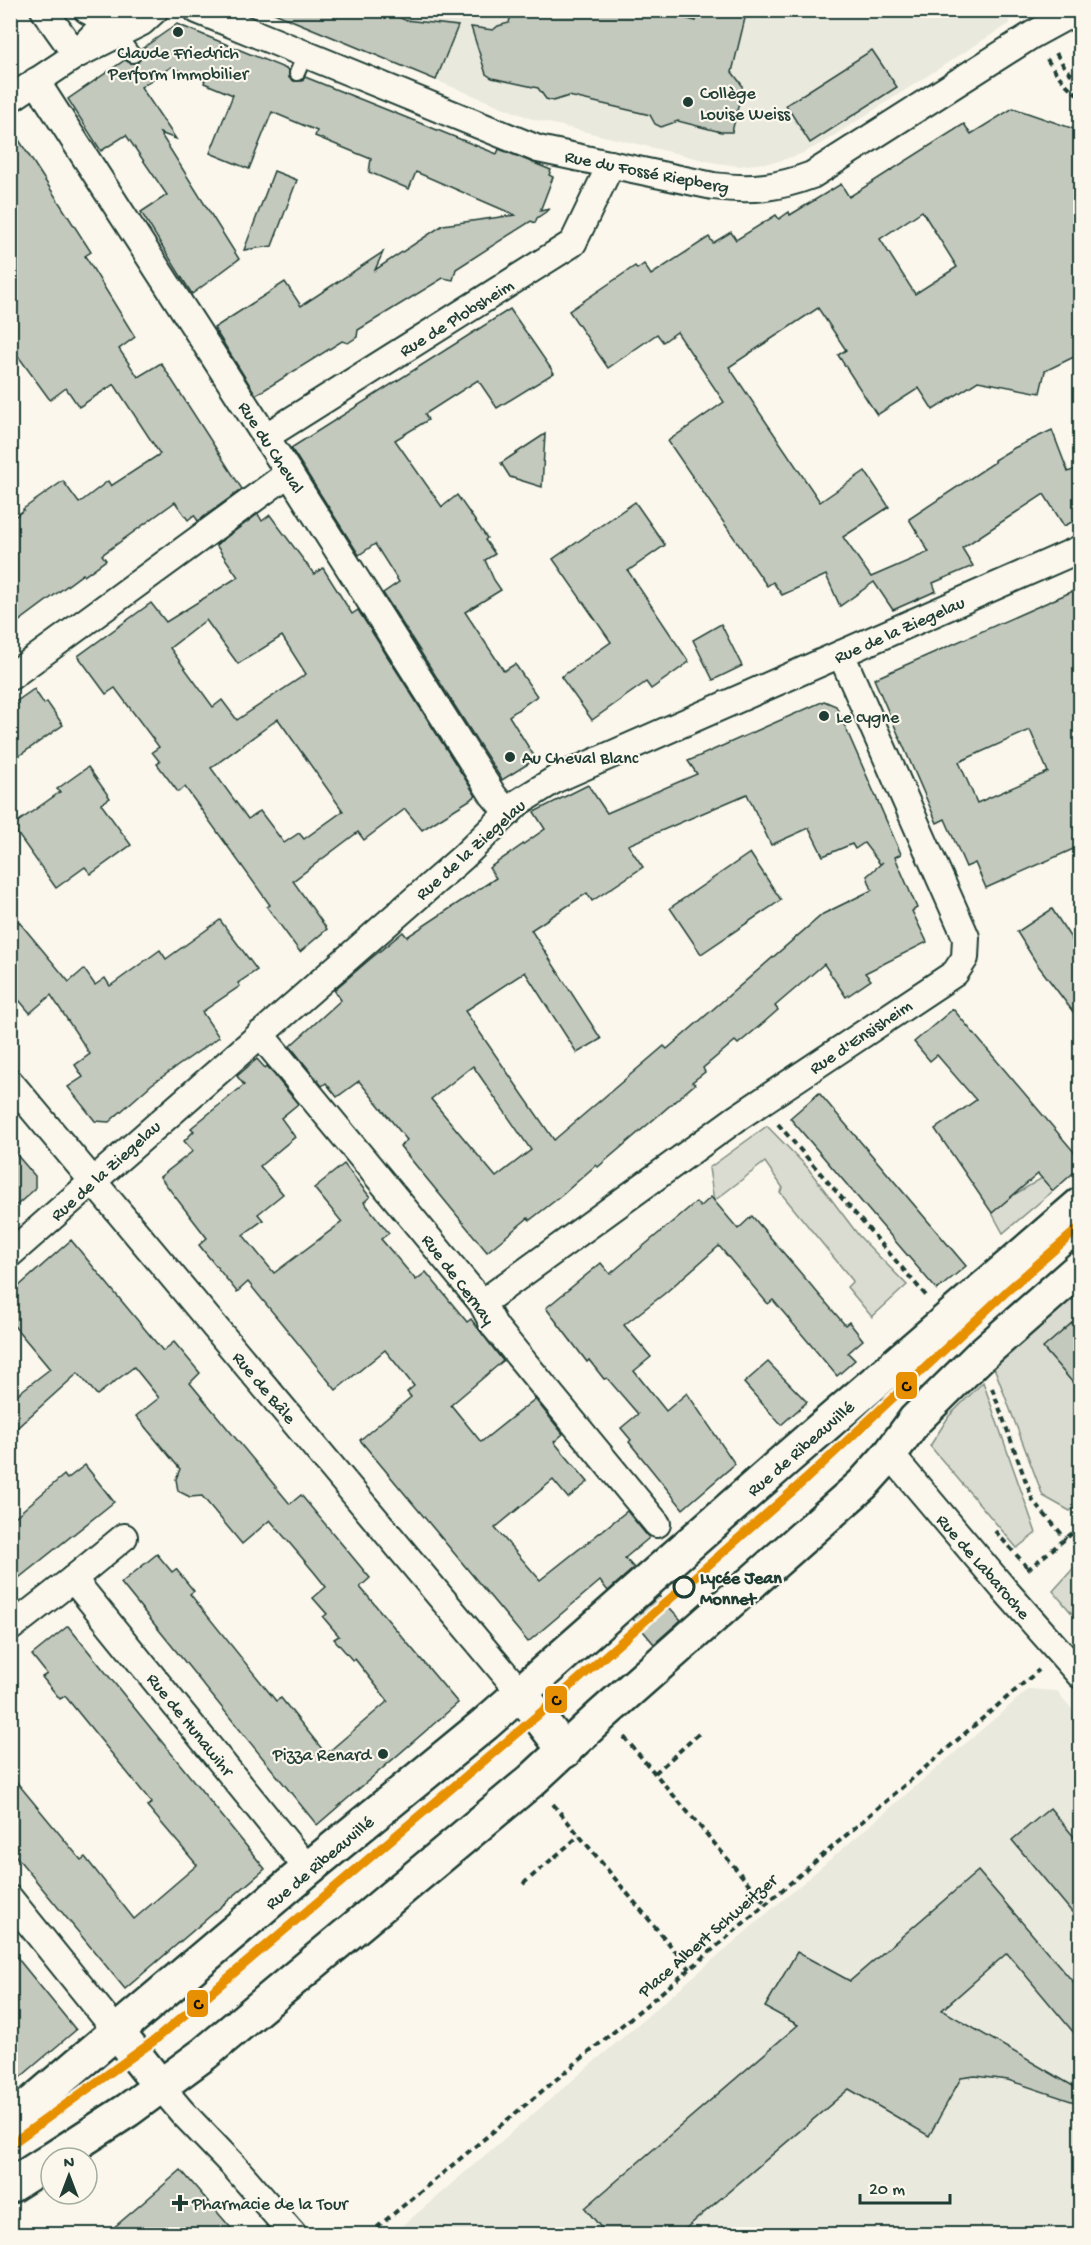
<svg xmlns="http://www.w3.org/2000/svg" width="1091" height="2245" viewBox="0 0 1091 2245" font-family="'Gochi Hand',sans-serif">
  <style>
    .built { fill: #eae9de }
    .green { fill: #dbdcd1; stroke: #7d8c82; stroke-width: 1.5 }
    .building { fill: #c4c9be; stroke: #1f3d34; stroke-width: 1.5; fill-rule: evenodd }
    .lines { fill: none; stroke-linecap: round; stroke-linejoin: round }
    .lane-casing { stroke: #1f3d34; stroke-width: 18 }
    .street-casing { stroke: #1f3d34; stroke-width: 30 }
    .secondary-casing { stroke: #1f3d34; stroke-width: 38 }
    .path { stroke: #1f3d34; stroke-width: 4; stroke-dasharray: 6 4.5; stroke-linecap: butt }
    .lane { stroke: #fbf7ec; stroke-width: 14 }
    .street { stroke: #fbf7ec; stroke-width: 26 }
    .secondary { stroke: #fbf7ec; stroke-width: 33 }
    .tram-1-casing { stroke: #fbf7ec; stroke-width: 14 }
    .tram-1 { stroke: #e79003; stroke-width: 9 }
    .poi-dot { fill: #1f3d34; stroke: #fbf7ec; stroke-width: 2 }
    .stop-dot { fill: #fbf7ec; stroke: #1f3d34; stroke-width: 3 }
    .labels { text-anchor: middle; stroke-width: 4.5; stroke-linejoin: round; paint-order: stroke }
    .poi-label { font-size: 18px; fill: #1f3d34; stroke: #fbf7ec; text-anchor: start }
    .street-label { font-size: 18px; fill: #1f3d34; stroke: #fbf7ec }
    .stop-label { font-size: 18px; font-weight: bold; fill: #1f3d34; stroke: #fbf7ec; text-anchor: start }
    .line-badge { stroke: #fbf7ec; stroke-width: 2 }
    .pale-badge-label { font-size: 16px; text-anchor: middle; font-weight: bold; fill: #111 }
  </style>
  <rect width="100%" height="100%" fill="#fbf7ec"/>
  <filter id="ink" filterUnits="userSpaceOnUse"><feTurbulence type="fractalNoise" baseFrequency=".0167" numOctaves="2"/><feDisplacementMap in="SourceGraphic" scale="12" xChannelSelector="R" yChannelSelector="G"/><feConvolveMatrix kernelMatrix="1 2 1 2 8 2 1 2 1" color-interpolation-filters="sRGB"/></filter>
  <g filter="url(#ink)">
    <g class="built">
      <polygon points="1002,10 1010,23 824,142 801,154 776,162 738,166 716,163 532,119 264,11"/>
      <polygon points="1029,1689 1057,1691 1080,1719 1080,2234 393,2234"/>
    </g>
    <g class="green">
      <polygon points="767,1126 807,1167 859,1236 907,1285 872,1317 847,1287 853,1281 780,1192 783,1188 765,1162 714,1201 709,1168"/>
      <polygon points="1042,1178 1053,1191 1003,1233 992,1213 1012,1196"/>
      <polygon points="1080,1287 1080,1316 1044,1348 1080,1391 1080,1503 1070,1511 1043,1496 992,1362"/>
      <polygon points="983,1382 1036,1533 1017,1548 930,1446 949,1416"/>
      <polygon points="1080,1561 1080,1623 1053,1591"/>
    </g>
    <g class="building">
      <polygon points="267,10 382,10 405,20 458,26 436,80"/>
      <polygon points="512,10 651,10 696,21 698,10 747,10 732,72 742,85 742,90 732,132 721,132 678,121 661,127 655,124 650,115 569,96 553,101 546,99 538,88 492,78 486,74 471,27 493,30 498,26 509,23"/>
      <polygon points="177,24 289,70 289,78 294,81 302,81 305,77 497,154 499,149 551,170 549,175 553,177 540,211 550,209 537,218 535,223 531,221 456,269 453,280 443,278 358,330 357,337 348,343 342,341 256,395 214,328 285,282 301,306 383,252 375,270 443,225 515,215 416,172 409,189 369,172 371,159 315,136 317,131 272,112 249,169 210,153 233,95 204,83 205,80 171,67 141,87 176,139 160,133 239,259 192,294 141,212 167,195 126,135 101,151 68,99 125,60 130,63 138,62 141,58 140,50"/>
      <polygon points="872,50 897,87 810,143 786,105"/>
      <path d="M1013 108 1080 131V354L1045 371 1040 393 978 381 933 410 919 388 877 415 838 355 846 350 818 308 729 367 820 502 865 471 889 507 843 537 871 577 929 552 909 519 995 462 994 460 1014 448 1052 430 1068 472 1080 467V518L1064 526 1044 494 962 548 973 566 933 583 936 591 893 610 874 582 840 606 826 575 782 595 773 582 767 586 668 441 724 402 677 332 663 342 657 334 608 368 569 311 635 266 637 269 644 264 651 275 709 237 713 243 731 232 736 240 776 215 779 219 789 212 790 215 841 184 849 197 964 124 971 134ZM922 211 957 267 915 294 880 239Z"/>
      <polygon points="10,126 91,252 85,256 135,337 119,349 138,377 161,363 242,489 198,521 194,515 188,520 175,502 102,555 106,560 84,576 83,574 10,628 10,520 24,510 23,509 63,481 79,503 108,481 111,486 160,454 114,384 79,407 66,388 50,400 10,345"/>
      <polygon points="274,171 297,180 272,246 244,250"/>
      <polygon points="510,309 554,373 497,408 478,380 425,414 428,420 395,440 442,507 457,495 487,538 485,540 495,554 485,560 494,580 501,590 465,612 504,671 515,664 537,696 509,716 536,759 502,780 383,593 399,582 375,544 359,555 291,448"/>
      <polygon points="545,434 542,487 510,477 501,463"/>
      <polygon points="635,502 665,545 628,571 689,662 651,689 646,682 592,720 561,677 611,642 553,559"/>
      <path d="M258 514 262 521 270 515 314 574 323 568 352 614 358 610 476 796 422 830 405 809 364 840 358 832 293 881 327 929 300 952 267 907 270 905 185 787 178 792 157 764 160 762 152 752 159 747 115 688 106 694 78 656 151 603 166 622 238 577 216 545ZM206 620 238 664 282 636 306 674 237 720 222 700 213 707 170 648ZM278 719 343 811 304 839 299 833 284 843 260 811 248 819 211 768Z"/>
      <path d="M1080 588V846L986 888 975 863 966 867 945 819 937 823 874 679ZM1030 730 1048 772 977 803 959 762Z"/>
      <polygon points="721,624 742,666 713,680 693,640"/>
      <polygon points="34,689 44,704 47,702 63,725 10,762 10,706"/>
      <path d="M824 701 836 706 901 854 895 857 917 908 912 911 927 942 865 973 871 980 846 997 824 964 775 1006 778 1010 762 1024 738 1044 735 1041 703 1068 705 1072 692 1082 695 1084 598 1167 596 1165 561 1196 530 1220 528 1218 487 1252 400 1146 407 1140 359 1081 337 1097 326 1083 322 1086 290 1046 341 1000 334 990 369 960 403 932 407 937 496 878 489 868 545 829 534 812 588 785 607 813 697 774 688 761ZM747 794 771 845 809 828 823 856 852 844 855 849 864 843 880 864 883 862 867 876 872 890 823 914 667 1049 664 1046 554 1140 465 1011 525 972 577 1053 601 1039 531 930 587 893 592 901 643 867 628 845ZM473 1066 531 1150 496 1177 431 1099Z"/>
      <polygon points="88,767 110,798 101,804 131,845 91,874 85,867 56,888 12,826 60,792 57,789"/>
      <polygon points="750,853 781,900 701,954 670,908"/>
      <polygon points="1052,909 1080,952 1080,1021 1037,964 1017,932"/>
      <polygon points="10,911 69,982 84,969 95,985 105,978 110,986 160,950 166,959 220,920 257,970 238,983 240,986 202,1012 219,1037 152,1084 109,1122 95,1121 68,1087 83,1077 75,1065 90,1054 51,995 30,1013 19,1000 10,1000"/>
      <polygon points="953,1009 1080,1159 1080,1167 1053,1191 1038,1174 992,1213 935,1129 976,1100 937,1055 930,1061 914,1042"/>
      <polygon points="257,1059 265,1068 267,1066 298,1104 281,1118 295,1137 260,1166 283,1194 258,1214 263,1220 243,1235 274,1273 342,1222 314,1188 344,1164 370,1197 364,1202 389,1233 381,1239 416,1280 426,1272 467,1322 471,1319 503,1361 451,1405 481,1442 535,1399 563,1434 554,1442 588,1482 568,1498 553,1480 495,1528 540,1580 627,1511 649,1538 625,1558 634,1568 608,1591 600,1581 528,1642 360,1440 411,1397 407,1392 414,1386 385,1350 336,1390 248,1282 237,1292 199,1245 207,1238 160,1177 193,1151 184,1141 194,1131 191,1128 244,1085 237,1076"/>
      <polygon points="819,1093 966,1266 937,1290 790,1118"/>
      <polygon points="10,1147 35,1176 35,1189 10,1211"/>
      <polygon points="711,1197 738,1229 752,1216 845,1325 849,1322 863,1340 848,1353 855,1360 837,1376 773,1300 768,1304 719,1246 664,1294 624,1325 651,1357 634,1371 666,1411 687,1393 735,1464 683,1509 629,1442 631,1440 621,1428 638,1414 607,1378 604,1379 589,1360 587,1362 546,1308 601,1263 610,1274 696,1202 700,1207"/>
      <polygon points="71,1240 163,1351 174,1342 200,1373 190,1383 290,1504 301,1495 370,1578 360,1587 458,1703 317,1825 121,1583 157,1554 172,1572 176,1569 194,1591 190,1594 276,1701 281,1698 326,1754 388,1701 355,1659 353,1661 334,1639 339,1636 323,1617 327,1614 313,1598 326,1587 314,1572 270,1520 242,1544 202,1496 190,1497 178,1491 176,1479 180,1469 136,1416 159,1398 134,1367 97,1395 78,1373 10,1434 10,1400 50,1369 10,1321 10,1294"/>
      <polygon points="1080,1316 1080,1391 1043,1348"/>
      <polygon points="768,1362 807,1402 781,1425 744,1383"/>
      <polygon points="85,1465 114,1502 10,1585 10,1521 64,1475 67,1479"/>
      <polygon points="659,1596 681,1620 654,1644 633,1619"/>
      <polygon points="68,1626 265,1869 125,1989 10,1849 10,1774 81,1860 85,1857 134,1919 197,1865 147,1806 152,1803 65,1696 60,1699 42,1677 47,1674 32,1655"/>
      <polygon points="1050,1808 1080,1844 1080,1922 1012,1840"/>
      <polygon points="978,1871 1080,1990 1080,2040 1007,1953 942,2010 1080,2090 1080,2104 1008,2080 975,2076 961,2078 929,2136 849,2089 678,2235 607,2235 585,2208 798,2025 765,2007 797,1952 850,1981"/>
      <polygon points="10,1949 76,2030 10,2086"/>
      <polygon points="181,2170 237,2235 105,2235 145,2201"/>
    </g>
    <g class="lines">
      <defs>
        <g id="lane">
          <polyline points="117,34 133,55"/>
          <polyline points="297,73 305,55"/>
        </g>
        <g id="street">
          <polyline points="44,10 76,55"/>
          <polyline points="87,10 93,13 117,12"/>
          <path d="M197 10 538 149 713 186C751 191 777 188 812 175L1032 35 1076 11"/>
          <polyline points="88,41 118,10"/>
          <polyline points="36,81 289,473 493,795 508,813"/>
          <polyline points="10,99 76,55 142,22 155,10"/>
          <polyline points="265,437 573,243 611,164"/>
          <polyline points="10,677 289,473"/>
          <polyline points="260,1034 482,1303 495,1327 657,1524"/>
          <polyline points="10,1082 520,1692"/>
          <polyline points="10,1254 463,857 519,802 556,779 1080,549"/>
          <polyline points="482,1303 737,1118 955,973 965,958 966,937 841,654"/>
          <polyline points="890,1454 1004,1589 1080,1675"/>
          <polyline points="73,1579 124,1537"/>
          <polyline points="10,1628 73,1579 308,1869"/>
          <polyline points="10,1899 118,2033"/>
          <polyline points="161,2087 182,2112 233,2165 293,2234"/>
        </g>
        <g id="secondary">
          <polyline points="1076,10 1080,15"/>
          <polyline points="520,1692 565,1751"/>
          <polyline points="118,2033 161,2087"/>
          <polyline points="10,2122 308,1869 485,1724 786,1459 1080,1205"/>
          <polyline points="54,2158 128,2110 204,2054 532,1780 603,1714 863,1484 890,1454 915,1420 980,1356 1080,1268"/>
          <polyline points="10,2186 51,2160"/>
        </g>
      </defs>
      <use href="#lane" class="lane-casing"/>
      <use href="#street" class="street-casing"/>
      <use href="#secondary" class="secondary-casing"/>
      <g class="path">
        <polyline points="1056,53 1065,68 1080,83"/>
        <path d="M1047 59C1056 74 1066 86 1080 96"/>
        <polyline points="778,1124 928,1298"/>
        <polyline points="992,1388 1033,1501 1066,1539"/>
        <polyline points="995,1531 1029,1569"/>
        <polyline points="1027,1570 1080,1527"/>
        <polyline points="624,1737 765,1903"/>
        <polyline points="655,1773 701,1732"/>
        <polyline points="553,1804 690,1969"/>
        <polyline points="523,1884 579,1836"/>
        <polyline points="369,2234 690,1969 1039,1670"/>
      </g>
      <use href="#lane" class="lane"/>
      <use href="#street" class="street"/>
      <use href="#secondary" class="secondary"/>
      <defs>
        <polyline id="tram-1" points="10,2145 155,2040 538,1715 805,1480 1006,1292 1080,1227"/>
      </defs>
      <use href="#tram-1" class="tram-1-casing"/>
      <use href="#tram-1" class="tram-1"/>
    </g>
  </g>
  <g class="poi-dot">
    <circle cx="178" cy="32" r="6"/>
    <circle cx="688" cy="102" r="6"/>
    <circle cx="824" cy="716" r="6"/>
    <circle cx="510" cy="757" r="6"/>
    <circle cx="383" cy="1754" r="6"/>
    <path d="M177 2194h6v6h6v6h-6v6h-6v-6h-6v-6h6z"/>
  </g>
  <circle class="stop-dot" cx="684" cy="1587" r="10"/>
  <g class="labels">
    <g class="poi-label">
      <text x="178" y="58" text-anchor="middle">Claude Friedrich<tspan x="178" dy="21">Perform Immobilier</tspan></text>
      <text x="700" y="98">Collège<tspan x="700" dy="21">Louise Weiss</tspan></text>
      <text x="836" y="722">Le cygne</text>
      <text x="522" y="763">Au Cheval Blanc</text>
      <text x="371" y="1760" text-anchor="end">Pizza Renard</text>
      <text x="192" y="2209">Pharmacie de la Tour</text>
    </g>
    <g class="street-label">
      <text transform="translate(647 171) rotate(11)" y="6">Rue du Fossé Riepberg</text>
      <text transform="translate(456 317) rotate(-32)" y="6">Rue de Plobsheim</text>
      <text transform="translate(272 447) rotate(57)" y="6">Rue du Cheval</text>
      <text transform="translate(899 629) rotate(-24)" y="6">Rue de la Ziegelau</text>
      <text transform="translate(470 849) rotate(-42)" y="6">Rue de la Ziegelau</text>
      <text transform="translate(860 1036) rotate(-34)" y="6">Rue d'Ensisheim</text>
      <text transform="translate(105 1170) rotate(-42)" y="6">Rue de la Ziegelau</text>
      <text transform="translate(459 1279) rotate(53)" y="6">Rue de Cernay</text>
      <text transform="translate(265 1387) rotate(50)" y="6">Rue de Bâle</text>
      <text transform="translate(800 1448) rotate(-41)" y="6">Rue de Ribeauvillé</text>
      <text transform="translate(984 1566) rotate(49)" y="6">Rue de Labaroche</text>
      <text transform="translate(191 1724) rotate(51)" y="6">Rue de Hunawihr</text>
      <text transform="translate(319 1862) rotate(-40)" y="6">Rue de Ribeauvillé</text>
      <text transform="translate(707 1935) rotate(-41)" y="6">Place Albert Schweitzer</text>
    </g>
    <g class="stop-label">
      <text x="700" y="1583">Lycée Jean<tspan x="700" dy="21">Monnet</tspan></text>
    </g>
  </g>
  <g class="line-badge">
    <rect x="895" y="1371" width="23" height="29" rx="6" fill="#e79003"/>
    <rect x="544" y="1685" width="24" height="29" rx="6" fill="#e79003"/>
    <rect x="186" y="1989" width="23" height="29" rx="6" fill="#e79003"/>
  </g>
  <g class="pale-badge-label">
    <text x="906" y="1391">C</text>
    <text x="556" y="1705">C</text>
    <text x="198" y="2009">C</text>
  </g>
  <rect width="1091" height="2245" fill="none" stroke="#fbf7ec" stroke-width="36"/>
  <rect x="18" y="18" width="1055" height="2209" fill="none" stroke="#1f3d34" stroke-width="2" filter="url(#ink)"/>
  <g transform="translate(69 2176)"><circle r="28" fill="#fbf7ec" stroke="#a3ada2" stroke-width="1.5"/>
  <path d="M0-4.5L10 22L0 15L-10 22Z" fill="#1f3d34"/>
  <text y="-9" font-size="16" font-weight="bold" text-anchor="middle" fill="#1f3d34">N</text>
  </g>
  <path d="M860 2194v9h90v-9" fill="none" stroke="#1f3d34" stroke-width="3"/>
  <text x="869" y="2194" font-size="18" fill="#1f3d34" stroke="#fbf7ec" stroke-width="4.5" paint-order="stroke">20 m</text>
</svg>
